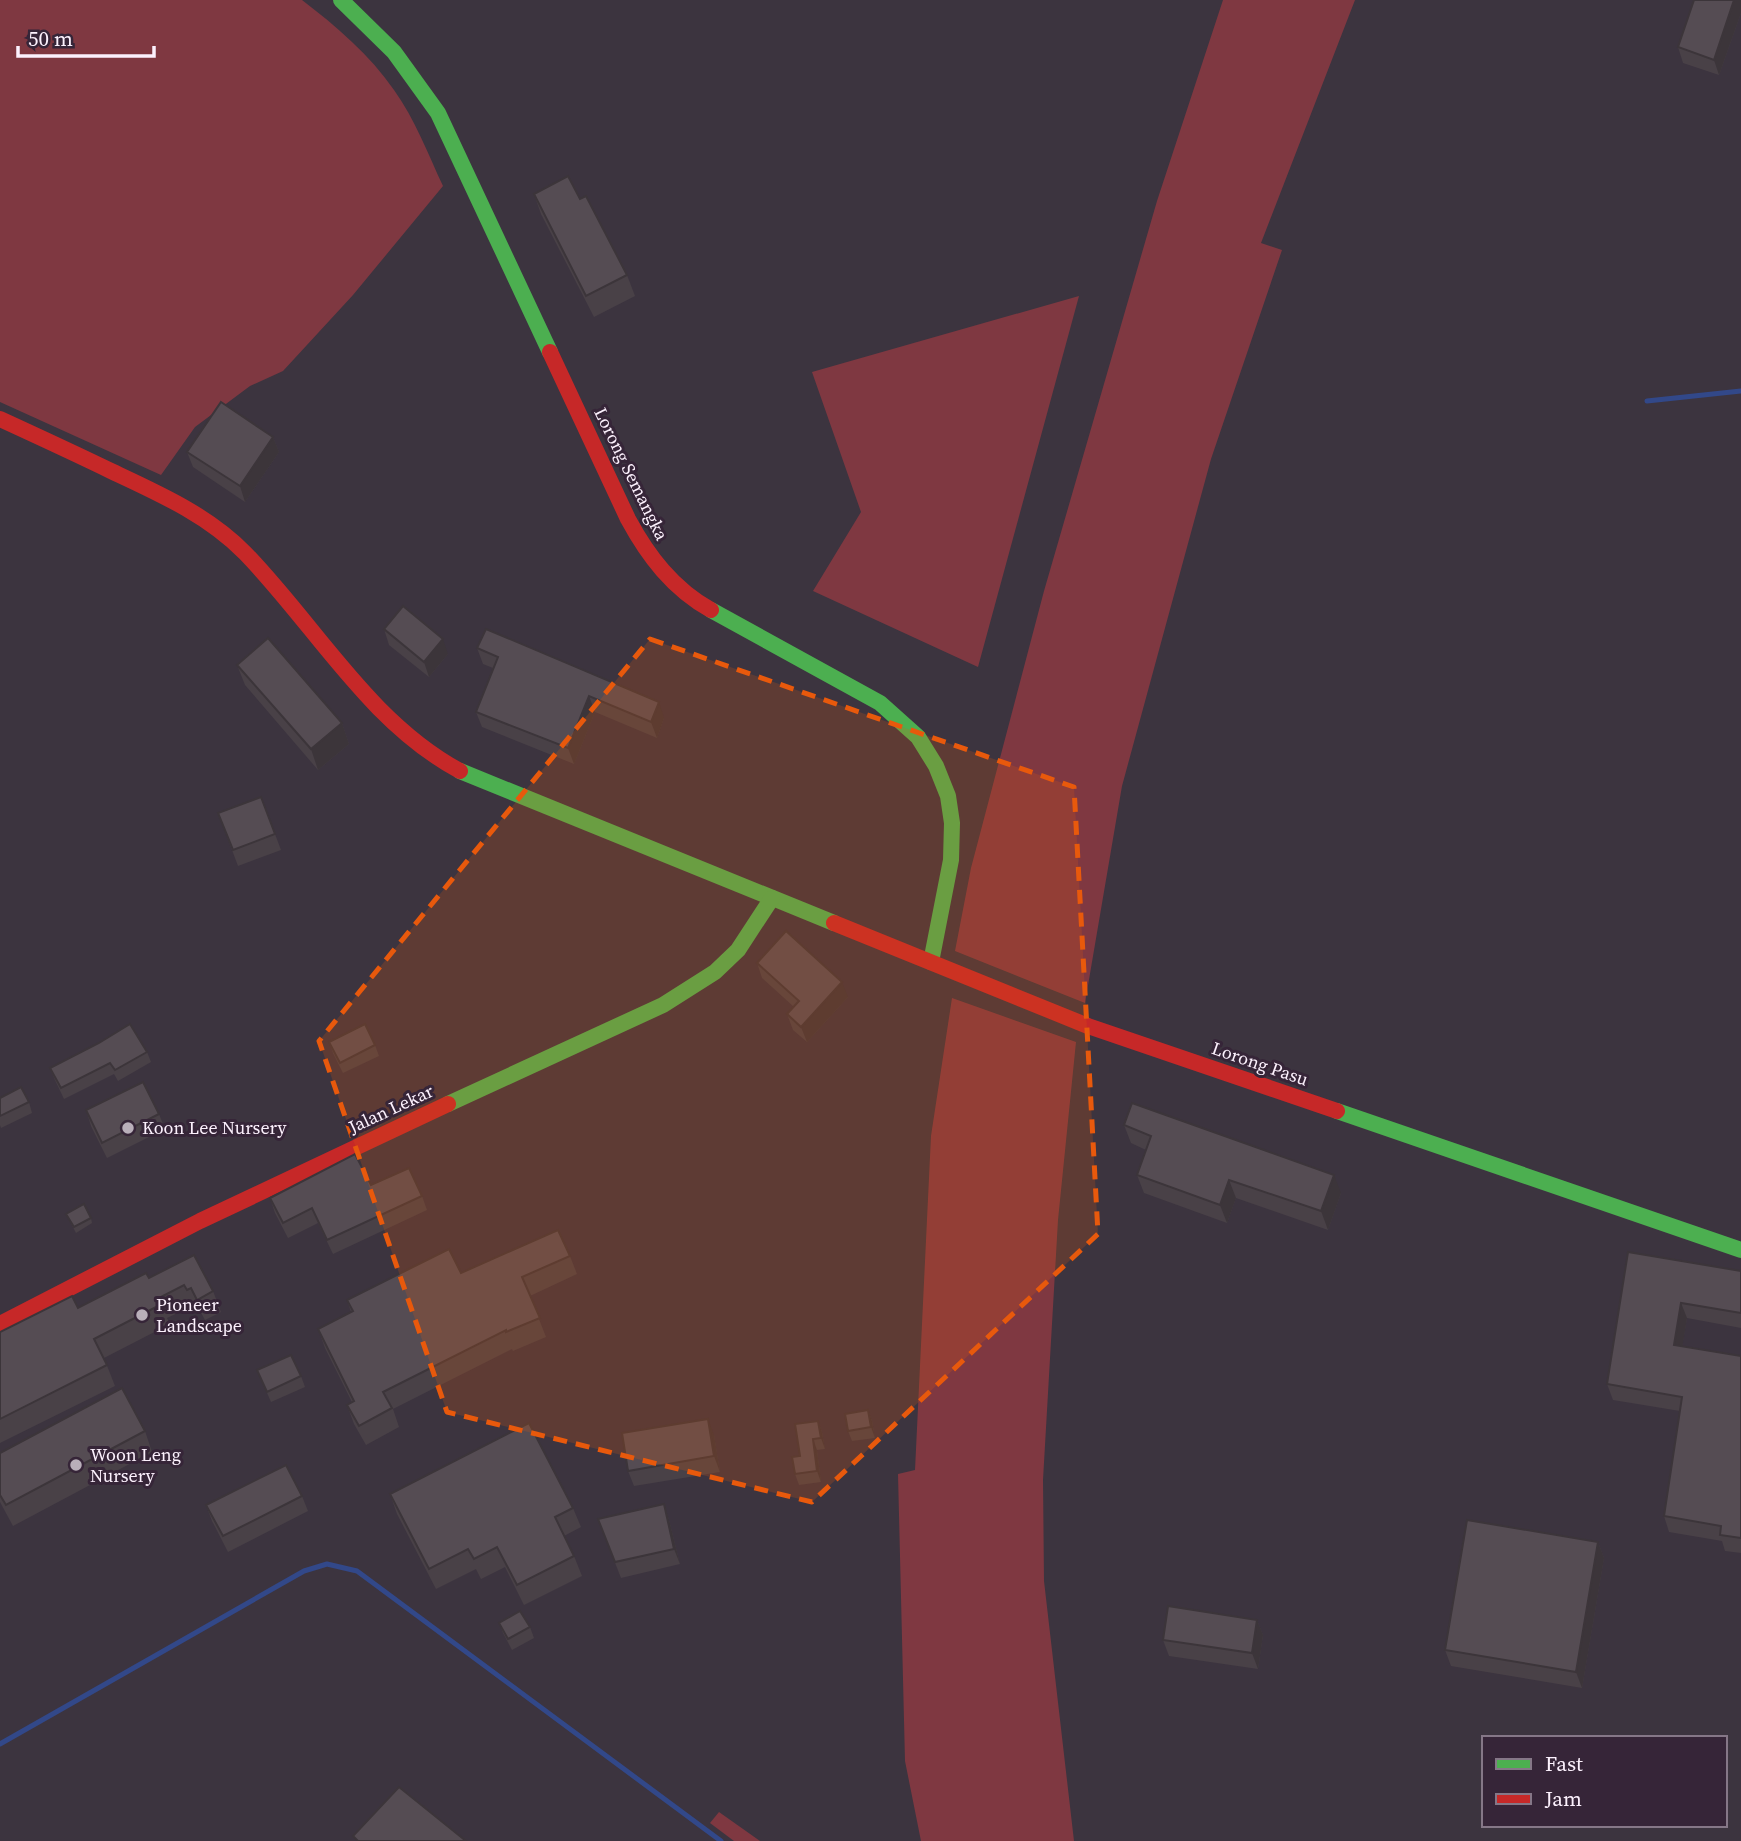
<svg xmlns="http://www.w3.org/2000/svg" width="1741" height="1841" viewBox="0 0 1741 1841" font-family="'Source Serif 4',serif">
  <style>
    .green { fill: #7f3841 }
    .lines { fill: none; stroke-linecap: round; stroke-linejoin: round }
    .stream { stroke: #324889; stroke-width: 5 }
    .fast { stroke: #4caf50; stroke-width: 16 }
    .jam { stroke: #c62828; stroke-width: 16 }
    .wall { fill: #494147 }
    .shaded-wall { fill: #3c353a }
    .building { fill: #554c53; stroke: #3c353a; stroke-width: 2 }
    .marked { fill: #e8590c; fill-opacity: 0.2; stroke: #e8590c; stroke-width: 5; stroke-dasharray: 14 9; stroke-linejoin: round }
    .poi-dot { fill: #b9afba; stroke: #362538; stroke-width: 2.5 }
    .labels { text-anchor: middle; stroke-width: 6; stroke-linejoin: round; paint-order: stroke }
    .street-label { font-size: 18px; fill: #fcf1fd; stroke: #362538 }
    .poi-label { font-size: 18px; fill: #fcf1fd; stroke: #362538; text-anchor: start }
  </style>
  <rect width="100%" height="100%" fill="#3c343f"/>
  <g class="green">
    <path d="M0 0H302C336 26 370 55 394 90 415 119 428 154 443 186L353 295 283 371 250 386 195 427 161 475 0 402Z"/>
    <polygon points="1223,0 1355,0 1261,243 1282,250 1211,459 1122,786 1085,1003 955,951 971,868 1044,591 1157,201"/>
    <polygon points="1079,296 978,667 813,591 861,512 812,372"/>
    <polygon points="952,998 1076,1042 1058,1220 1043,1480 1044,1581 1074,1841 921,1841 905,1761 898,1474 915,1470 931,1136"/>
    <polygon points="719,1812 760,1841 734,1841 710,1823"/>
  </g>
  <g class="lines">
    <g class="stream">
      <polyline points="1647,401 1741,391"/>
      <polyline points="0,1744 304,1571 327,1564 357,1571 721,1841"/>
    </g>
    <g class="fast">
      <polyline points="341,0 394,52 438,113 550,352"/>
      <polyline points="711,610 880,703 918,737 936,766 948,796 952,823 951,860 931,962"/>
      <polyline points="460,771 834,923"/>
      <polyline points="448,1104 663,1005 715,972 738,950 772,898"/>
      <polyline points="1337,1111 1741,1250"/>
    </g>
    <g class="jam">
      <path d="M550 352 628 519C648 556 673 589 711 610"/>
      <path d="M0 419C37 436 74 453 111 471 158 493 208 515 245 553 316 626 369 722 460 771"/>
      <polyline points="834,923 1088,1026 1337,1111"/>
      <polyline points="0,1324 200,1221 448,1104"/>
    </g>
  </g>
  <g class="wall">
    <polygon points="1741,0 1741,13 1719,75 1683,63 1678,47"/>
    <polygon points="534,194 580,199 627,275 635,296 594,317 541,214"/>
    <polygon points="273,437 279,452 245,502 193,467 187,452"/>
    <polygon points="384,629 448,654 429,677 389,645"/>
    <polygon points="477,648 664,718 657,738 595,712 574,764 482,727 476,712 493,668 483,664"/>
    <polygon points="237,665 342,723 349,744 318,770 245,685"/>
    <polygon points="261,797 281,850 238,866 218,813"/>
    <polygon points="757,963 848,997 807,1042 793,1030 787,1014 794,1007 762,978"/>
    <polygon points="329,1042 375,1045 379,1056 343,1073 333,1053"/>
    <polygon points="147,1052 151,1062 118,1081 114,1074 64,1099 54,1078 50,1068"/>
    <polygon points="0,1098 29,1102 32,1113 1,1128 0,1125"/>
    <polygon points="86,1110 159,1114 165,1129 107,1158 91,1126"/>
    <polygon points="1124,1125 1341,1193 1328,1230 1236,1198 1227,1223 1144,1193 1137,1175 1146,1150 1131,1143"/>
    <polygon points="371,1185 422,1196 427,1210 333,1254 318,1223 288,1238 275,1213 270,1198"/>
    <polygon points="66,1214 91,1218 92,1223 76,1233"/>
    <polygon points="1628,1252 1741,1271 1741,1328 1687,1318 1682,1347 1741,1356 1741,1553 1725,1551 1722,1541 1669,1532 1664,1516 1680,1411 1613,1400 1607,1384"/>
    <polygon points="570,1256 577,1274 530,1296 546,1337 513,1351 512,1349 393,1409 399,1427 366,1445 354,1424 347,1405 352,1402 325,1348 318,1329 351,1312 347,1300 461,1273"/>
    <polygon points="149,1278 213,1291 221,1312 205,1320 199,1309 194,1311 192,1306 167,1318 170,1324 104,1358 115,1386 0,1443 0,1332 78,1308"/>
    <polygon points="257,1370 301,1376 305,1387 271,1402"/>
    <polygon points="868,1410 872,1421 875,1438 852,1441 848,1431"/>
    <polygon points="818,1421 822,1432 825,1449 817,1450 821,1482 799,1485 795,1474"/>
    <polygon points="145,1431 152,1452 13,1526 0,1502 0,1453"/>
    <polygon points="714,1435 720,1472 634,1486 628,1471"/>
    <polygon points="390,1494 573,1508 581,1527 564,1536 574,1556 582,1576 524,1605 505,1567 481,1579 476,1569 436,1589 397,1514"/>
    <polygon points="302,1496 308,1511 228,1552 212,1521 206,1505"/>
    <polygon points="664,1504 669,1520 680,1564 621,1578 598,1519"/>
    <polygon points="1598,1542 1604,1558 1582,1688 1451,1666 1445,1650"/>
    <polygon points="1257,1620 1263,1635 1258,1669 1169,1656 1163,1640"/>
    <polygon points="499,1623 530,1627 534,1638 512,1650 503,1633"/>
  </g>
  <g class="shaded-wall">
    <polygon points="1734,0 1741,0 1741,13 1719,75 1714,60"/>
    <polygon points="273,437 279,452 245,502 240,486"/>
    <polygon points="443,639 448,654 429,677 424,662"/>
    <polygon points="589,696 595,712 574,764 568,748"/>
    <polygon points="659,702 664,718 657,738 651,722"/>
    <polygon points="342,723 349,744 318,770 311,749"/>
    <polygon points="842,982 848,997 807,1042 801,1027"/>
    <polygon points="1334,1175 1341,1193 1328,1230 1321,1211"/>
    <polygon points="1229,1180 1236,1198 1227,1223 1220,1205"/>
    <polygon points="1681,1303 1687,1318 1680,1361 1674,1345"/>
    <polygon points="868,1410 872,1421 875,1438 871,1427"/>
    <polygon points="708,1419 714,1435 720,1472 714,1456"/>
    <polygon points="818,1421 822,1432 825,1449 821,1438"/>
    <polygon points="813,1439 817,1450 821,1482 817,1471"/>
    <polygon points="664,1504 669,1520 680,1564 674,1549"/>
    <polygon points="1598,1542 1604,1558 1582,1688 1576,1672"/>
    <polygon points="1257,1620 1263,1635 1258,1669 1252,1653"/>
  </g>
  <g class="building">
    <polygon points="1694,0 1734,0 1714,60 1678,47"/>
    <polygon points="568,176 580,199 586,196 627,275 586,296 534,194"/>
    <polygon points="221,402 273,437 240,486 187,452"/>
    <polygon points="403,606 443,639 424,662 384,629"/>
    <polygon points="486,629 659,702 651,722 589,696 568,748 476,712 498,657 477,648"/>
    <polygon points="268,638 342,723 311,749 237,665"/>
    <polygon points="261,797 275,834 233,850 218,813"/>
    <polygon points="786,931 842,982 801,1027 787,1014 799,1001 757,963"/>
    <polygon points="130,1024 147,1052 115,1070 110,1063 61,1088 50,1068 99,1043"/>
    <polygon points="365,1024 375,1045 340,1063 329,1042"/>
    <polygon points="143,1082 159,1114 102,1143 86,1110"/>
    <polygon points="21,1087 29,1102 0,1116 0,1098"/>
    <polygon points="1132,1103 1334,1175 1321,1211 1229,1180 1220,1205 1137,1175 1151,1136 1124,1125"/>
    <polygon points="355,1154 371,1185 409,1168 422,1196 327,1240 312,1208 283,1223 270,1198"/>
    <polygon points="84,1204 91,1218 74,1227 66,1214"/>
    <polygon points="558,1230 570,1256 522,1277 540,1318 506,1332 506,1330 383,1392 392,1408 359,1426 347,1405 354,1401 318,1329 353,1311 347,1300 449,1249 461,1273"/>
    <polygon points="1628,1252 1741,1271 1741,1313 1681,1303 1674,1345 1741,1356 1741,1538 1720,1535 1721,1526 1664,1516 1682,1397 1607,1384"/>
    <polygon points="194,1255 213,1291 197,1300 191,1288 187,1290 184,1285 159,1298 162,1304 94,1339 107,1365 0,1419 0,1332 72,1296 78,1308 146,1273 149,1278"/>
    <polygon points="291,1355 301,1376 267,1392 257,1370"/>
    <polygon points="122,1388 145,1431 6,1505 0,1495 0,1453"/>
    <polygon points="868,1410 871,1427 848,1431 845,1414"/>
    <polygon points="708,1419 714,1456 628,1471 622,1433"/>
    <polygon points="818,1421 821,1438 813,1439 817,1471 795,1474 792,1457 800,1456 795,1424"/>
    <polygon points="529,1423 573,1508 555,1517 574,1556 517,1585 497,1547 474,1559 468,1549 429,1569 390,1494"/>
    <polygon points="286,1465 302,1496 223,1536 206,1505"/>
    <polygon points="664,1504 674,1549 615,1562 598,1519"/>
    <polygon points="1467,1520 1598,1542 1576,1672 1445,1650"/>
    <polygon points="1168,1606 1257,1620 1252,1653 1163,1640"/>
    <polygon points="520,1611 530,1627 508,1639 499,1623"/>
    <polygon points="399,1787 466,1841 358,1841 353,1836"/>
  </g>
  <path class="marked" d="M650 639 1074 787 1098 1234 812 1502 447 1412 319 1041Z"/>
  <g class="poi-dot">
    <circle cx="128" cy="1128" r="7"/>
    <circle cx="142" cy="1315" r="7"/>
    <circle cx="76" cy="1465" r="7"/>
  </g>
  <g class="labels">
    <g class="street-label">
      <text transform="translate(631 474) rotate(64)" y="6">Lorong Semangka</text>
      <text transform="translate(1260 1064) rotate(19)" y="6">Lorong Pasu</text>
      <text transform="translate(391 1109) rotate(-25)" y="6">Jalan Lekar</text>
    </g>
    <g class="poi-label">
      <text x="142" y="1134">Koon Lee Nursery</text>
      <text x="156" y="1311">Pioneer<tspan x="156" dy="21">Landscape</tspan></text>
      <text x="90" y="1461">Woon Leng<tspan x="90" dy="21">Nursery</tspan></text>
    </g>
  </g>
  <rect x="1482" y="1736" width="245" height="91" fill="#362538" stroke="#857787" stroke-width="2"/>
  <rect x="1496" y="1759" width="35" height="10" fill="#4caf50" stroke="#857787" stroke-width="2"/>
  <text x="1545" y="1771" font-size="21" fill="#fcf1fd">Fast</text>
  <rect x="1496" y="1794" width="35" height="10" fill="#c62828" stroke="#857787" stroke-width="2"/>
  <text x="1545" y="1806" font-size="21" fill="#fcf1fd">Jam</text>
  <path d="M18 46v10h136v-10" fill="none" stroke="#fcf1fd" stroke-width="3.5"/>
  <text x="28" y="46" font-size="21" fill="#fcf1fd" stroke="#362538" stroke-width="5" paint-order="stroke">50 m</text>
</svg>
